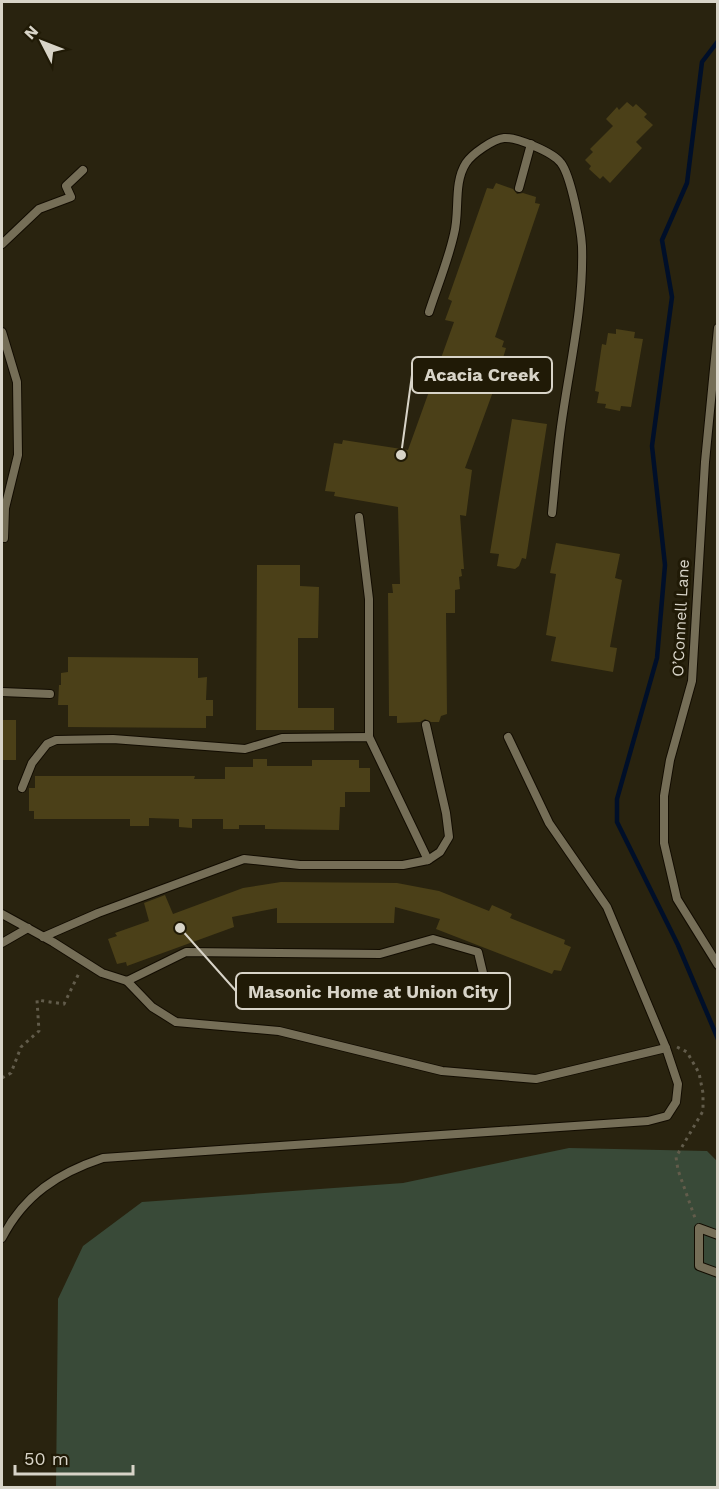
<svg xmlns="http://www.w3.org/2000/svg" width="719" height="1489" viewBox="0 0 719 1489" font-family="'Work Sans',sans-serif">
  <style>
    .green { fill: #394a38 }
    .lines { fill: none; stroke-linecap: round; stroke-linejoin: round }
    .stream { stroke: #000f29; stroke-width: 4.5 }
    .building { fill: #4b4018 }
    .service-casing { stroke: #120c00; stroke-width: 10 }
    .path { stroke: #625c4b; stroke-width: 3; stroke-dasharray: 3 4.5; stroke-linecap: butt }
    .service { stroke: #756e57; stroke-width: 8 }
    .labels { text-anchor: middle; stroke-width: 6; stroke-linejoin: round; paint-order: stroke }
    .street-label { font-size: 16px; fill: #d8d4c8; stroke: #201a06 }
    .leader { fill: none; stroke: #d8d4c8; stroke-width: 2 }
    .callout-dot { fill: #d8d4c8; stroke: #201a06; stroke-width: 2 }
    .callout { fill: #201a06; stroke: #d8d4c8; stroke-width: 2 }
    .callout-label { font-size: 18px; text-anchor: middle; font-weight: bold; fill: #d8d4c8 }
  </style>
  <rect width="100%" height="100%" fill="#29230f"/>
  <polygon class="green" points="569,1148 707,1151 717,1161 717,1487 56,1488 58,1299 83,1246 142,1202 403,1183"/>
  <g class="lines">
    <polyline class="stream" points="718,41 702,62 687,183 662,240 672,297 652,446 665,565 657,658 617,799 617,822 678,945 718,1039"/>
  </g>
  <g class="building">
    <polygon points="627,102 633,107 636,104 647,114 644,117 653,125 636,142 642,148 610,183 603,176 600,179 589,169 591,166 585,160 593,152 590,149 613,126 606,119 617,107 619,110"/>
    <polygon points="496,183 513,189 517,194 523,193 536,197 535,203 540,204 495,337 504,341 502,347 506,348 503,358 505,359 465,468 472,470 466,516 460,515 464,569 461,569 462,576 459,577 460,589 455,590 455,613 446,613 447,714 441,716 439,722 431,722 425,719 420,722 397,723 397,716 389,716 388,593 393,593 392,584 400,584 398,507 334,496 335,492 325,491 334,443 342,444 343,440 408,450 454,322 445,320 452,301 448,299 487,188 493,189"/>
    <polygon points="616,329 635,332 634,338 643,339 631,407 621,406 620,411 605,408 606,404 597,403 599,392 595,391 602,344 606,345 608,333 616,334"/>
    <polygon points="512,419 547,424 526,559 522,558 519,566 515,569 497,566 499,554 490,553"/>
    <polygon points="556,543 620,554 615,578 622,580 610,647 617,648 613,672 551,661 556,637 546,635 556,574 550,573"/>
    <polygon points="257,565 300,565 300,586 319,587 318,638 298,638 298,708 334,708 334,730 256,730"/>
    <polygon points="68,657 198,658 198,678 207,677 206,700 213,700 213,716 206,716 206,728 68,727 68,705 58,705 59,685 61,685 61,673 68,672"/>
    <rect x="2" y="720" width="14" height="40"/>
    <polygon points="253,759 267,759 267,766 312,766 312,760 359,760 359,768 370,768 370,792 345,792 345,807 340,807 339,830 265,829 265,825 239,825 239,829 223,829 223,819 192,819 192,828 179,827 179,819 149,818 149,826 130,826 130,819 34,819 34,811 29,811 29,788 35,788 35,776 195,776 194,779 225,779 225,767 253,767"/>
    <polygon points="281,882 397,883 439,891 489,911 492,905 512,914 510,918 565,940 564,944 571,947 561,971 554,970 552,974 436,929 440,919 395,907 394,923 277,923 277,908 232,917 234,927 127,966 126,962 117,964 108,939 117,936 115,933 149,921 144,903 165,895 173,914 243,888"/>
  </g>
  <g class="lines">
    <defs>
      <g id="service">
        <polyline points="519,188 531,144"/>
        <polyline points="2,244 39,209 71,197 66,186 83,170"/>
        <path d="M429 312C437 287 448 261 454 234 460 212 453 183 466 163 472 154 493 139 504 138 516 137 553 152 561 163 571 176 581 229 582 246 584 307 569 367 561 427 557 456 555 484 552 513"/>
        <polyline points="718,328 705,462 692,681 670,760 664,796 664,843 677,899 718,965"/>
        <polyline points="2,332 17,382 18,455 5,508 4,538"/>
        <polyline points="359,517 369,599 369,737"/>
        <polyline points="2,692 50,694"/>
        <polyline points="22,788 32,763 47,744 56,740 113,739 245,749 282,738 369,737 428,860"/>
        <polyline points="2,914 53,942 102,973 127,981 186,952 380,954 433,939 478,952 483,973 473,987"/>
        <polyline points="43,937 98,913 244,859 300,865 403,865 428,860 440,852 449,837 446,813 426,725"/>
        <polyline points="2,943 28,928"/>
        <polyline points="127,981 152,1007 176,1022 279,1031 442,1071 536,1079 666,1048"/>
        <polyline points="718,1235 699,1228 699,1266 718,1273"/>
        <path d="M2 1238C24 1195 58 1173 103 1158L648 1121 667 1116 676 1102 678 1084 666 1048 607 907 549 823 508 737"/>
      </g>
    </defs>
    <use href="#service" class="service-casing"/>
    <g class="path">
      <polyline points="677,1047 687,1052 699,1073 703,1093 703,1111 676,1157 678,1170 695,1218"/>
      <polyline points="2,1078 11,1073 21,1047 39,1031 37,1000 64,1004 80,971"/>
    </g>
    <use href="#service" class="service"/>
  </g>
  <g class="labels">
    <g class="street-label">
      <text transform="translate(680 618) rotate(-87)" y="6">O’Connell Lane</text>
    </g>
  </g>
  <path class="leader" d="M401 455L412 375M180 928L236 991"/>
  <g class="callout-dot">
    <circle cx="401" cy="455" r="6"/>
    <circle cx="180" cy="928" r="6"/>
  </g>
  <g class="callout">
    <rect x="412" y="357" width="140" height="36" rx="6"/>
    <rect x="236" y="973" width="274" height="36" rx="6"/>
  </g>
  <g class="callout-label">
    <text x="482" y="381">Acacia Creek</text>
    <text x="373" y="998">Masonic Home at Union City</text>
  </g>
  <rect width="719" height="1489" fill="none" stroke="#d8d4c8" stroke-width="6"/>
  <g transform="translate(42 42) rotate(312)" stroke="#201a06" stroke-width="4.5" paint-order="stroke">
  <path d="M0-4.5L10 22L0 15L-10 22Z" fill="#d8d4c8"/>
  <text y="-9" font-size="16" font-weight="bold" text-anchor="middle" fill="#d8d4c8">N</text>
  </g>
  <path d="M15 1465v9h118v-9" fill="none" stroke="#d8d4c8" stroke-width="3"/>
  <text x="24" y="1465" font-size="18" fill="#d8d4c8" stroke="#201a06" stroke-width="4.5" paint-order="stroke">50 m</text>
</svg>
